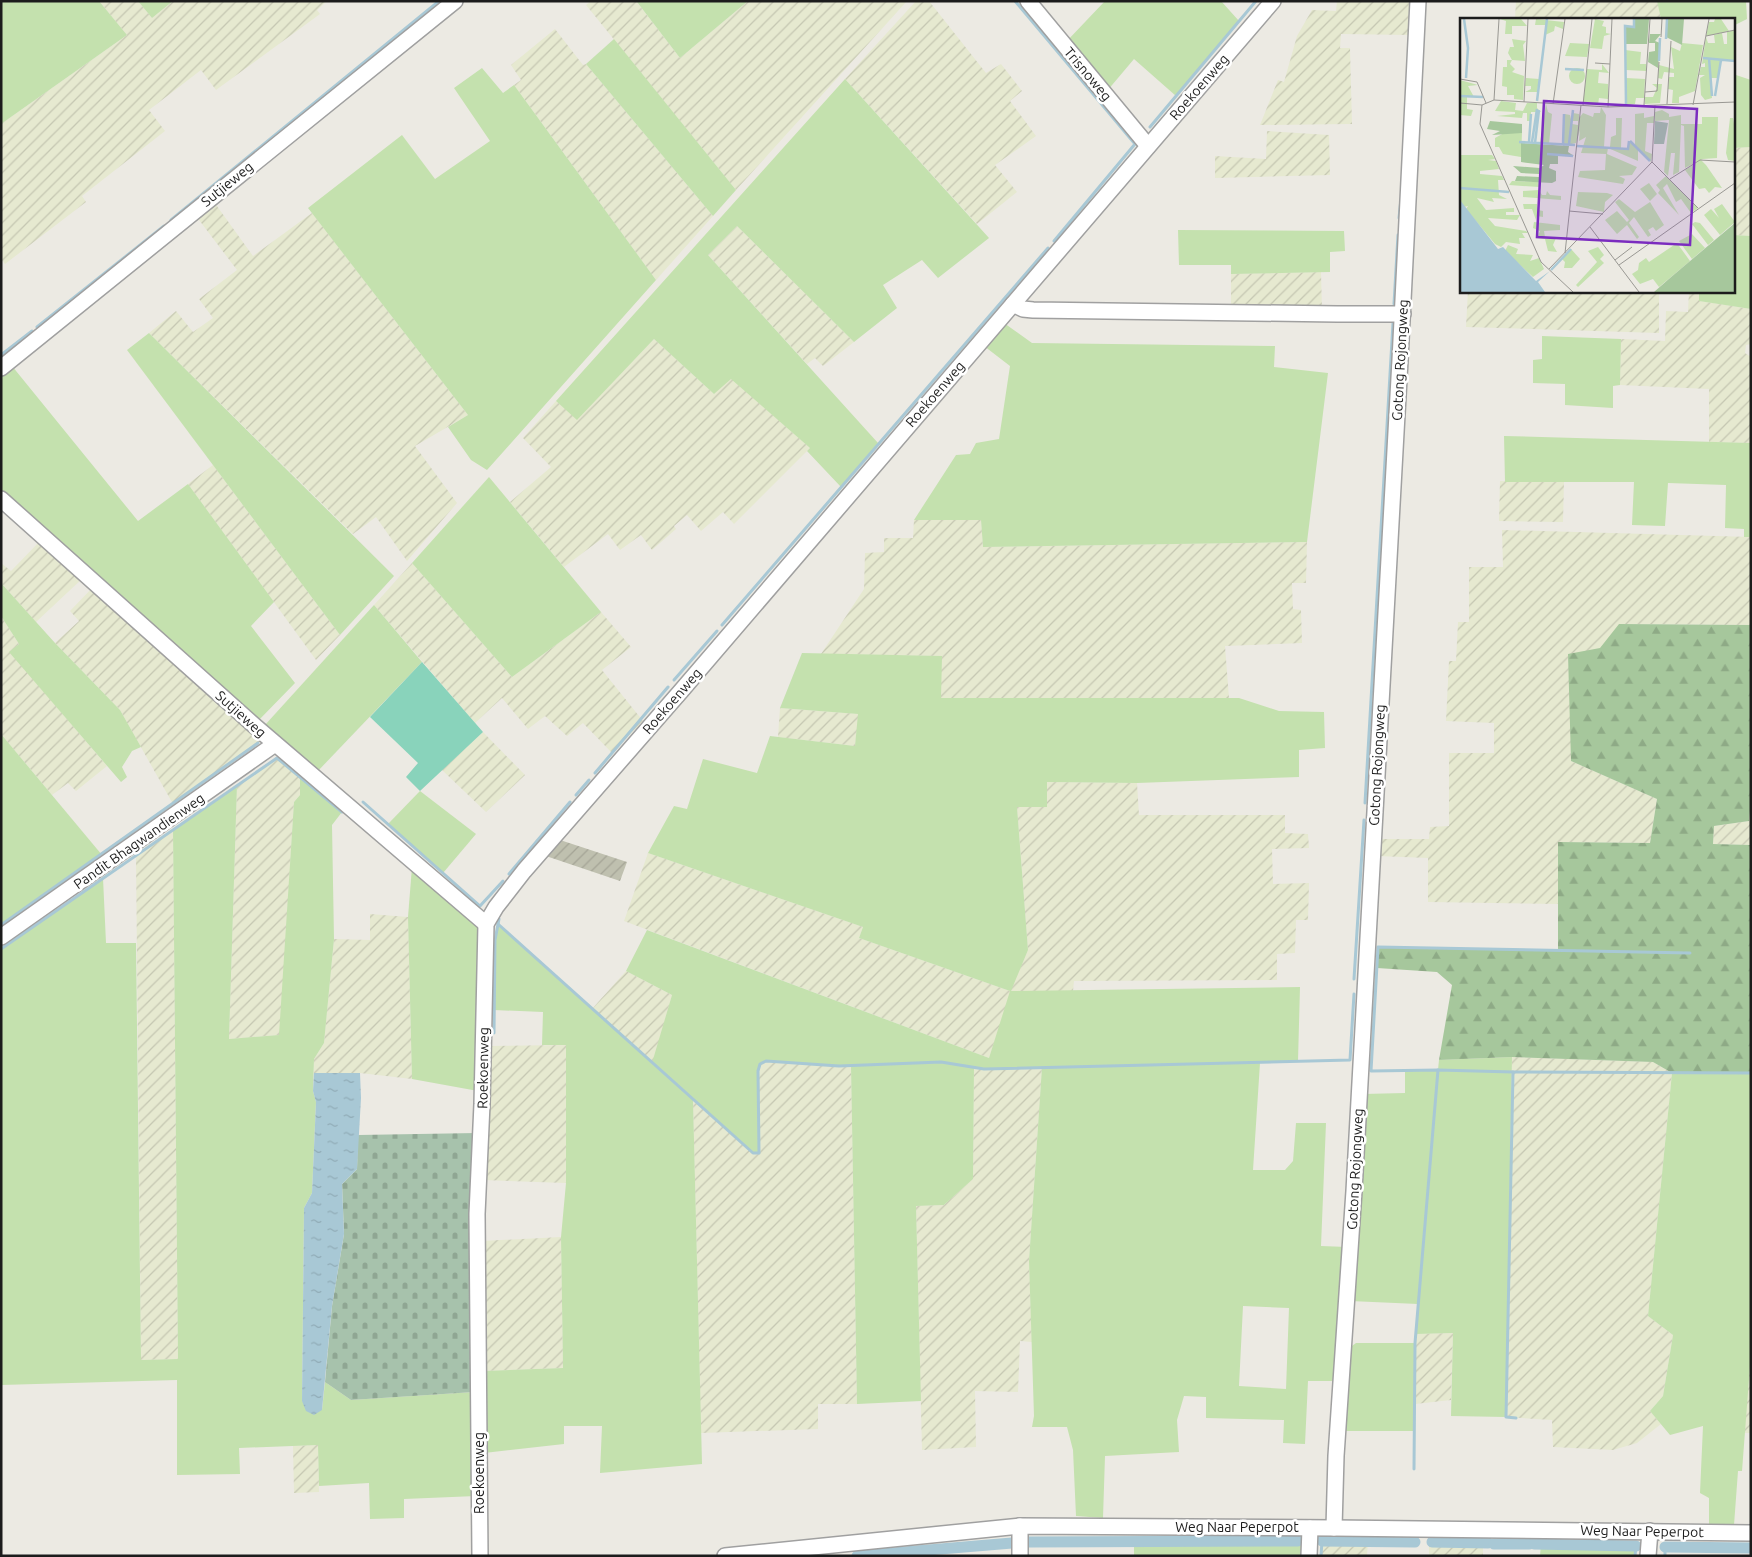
<svg xmlns="http://www.w3.org/2000/svg" width="1752" height="1557" viewBox="0 0 1752 1557" font-family="Ubuntu,sans-serif">
  <style>
    .construction { fill: url(#construction-furrows) }
    .farmland { fill: url(#farmland-furrows) }
    .grass { fill: #c4e1ae; fill-rule: evenodd }
    .forest { fill: url(#forest-firs) }
    .cemetery { fill: url(#cemetery-stones) }
    .pitch { fill: #89d3bb }
    .water { fill: url(#water-ripples) }
    .lines { fill: none; stroke-linecap: round; stroke-linejoin: round }
    .stream { stroke: #a8c8d5; stroke-width: 3 }
    .canal { stroke: #a8c8d5; stroke-width: 11 }
    .minor-casing { stroke: #a0a0a0; stroke-width: 18 }
    .minor { stroke: #fff; stroke-width: 15 }
    .labels { text-anchor: middle; stroke-width: 5; stroke-linejoin: round; paint-order: stroke }
    .street-label { font-size: 14px; fill: #1c1c1c; stroke: #fff }
    .inset-river { fill: none; stroke: #a8c8d5; stroke-width: 2.5 }
    .inset-road { fill: none; stroke: #999893; stroke-width: 1 }
    .view { fill: #7b2cbf; fill-opacity: 0.15; stroke: #7b2cbf; stroke-width: 2.5 }
    .inset-edge { fill: none; stroke: #1c1c1c; stroke-width: 2.5 }
  </style>
  <defs>
    <pattern id="construction-furrows" width="10" height="10" patternUnits="userSpaceOnUse" patternTransform="scale(1.25)"><rect width="10" height="10" fill="#bfc0af"/><path d="M-1 1l2-2M0 10L10 0M9 11l2-2" fill="none" stroke="#a4a496"/></pattern>
    <pattern id="farmland-furrows" width="10" height="10" patternUnits="userSpaceOnUse" patternTransform="scale(1.25)"><rect width="10" height="10" fill="#e6e9d0"/><path d="M-1 1l2-2M0 10L10 0M9 11l2-2" fill="none" stroke="#c5c7b2"/></pattern>
    <pattern id="forest-firs" width="22" height="20" patternUnits="userSpaceOnUse" patternTransform="scale(1.25)"><rect width="22" height="20" fill="#a6c79c"/><path d="M5 1l3.5 6h-7zM16 11l3.5 6h-7z" fill="#8eaa86"/></pattern>
    <pattern id="cemetery-stones" width="16" height="16" patternUnits="userSpaceOnUse" patternTransform="scale(1.25)"><rect width="16" height="16" fill="#a7c2ac"/><path d="M2 7V4a2 2 0 0 1 4 0v3zM10 15v-3a2 2 0 0 1 4 0v3z" fill="#8fa693"/></pattern>
    <pattern id="water-ripples" width="26" height="14" patternUnits="userSpaceOnUse" patternTransform="scale(1.25)"><rect width="26" height="14" fill="#a8c8d5"/><path d="M2 4q2-2 4 0t4 0M15 11q2-2 4 0t4 0" fill="none" stroke="#90abb6"/></pattern>
  </defs>
  <rect width="100%" height="100%" fill="#eceae3"/>
  <polygon class="construction" points="557,839 627,862 620,881 543,855"/>
  <g class="farmland">
    <polygon points="99,1 138,1 152,18 173,1 327,1 317,10 320,14 216,90 201,70 149,110 165,131 82,196 86,202 5,264 1,259 1,124 127,35"/>
    <polygon points="591,1 636,1 680,58 748,1 907,1 736,190 586,5"/>
    <polygon points="916,1 929,1 986,73 1001,64 1022,91 1010,101 1036,136 995,165 1017,192 977,224 845,79"/>
    <polygon points="1337,1 1412,1 1410,35 1341,34 1340,48 1350,48 1352,124 1260,125 1278,80 1284,82 1297,36 1312,10 1336,11"/>
    <polygon points="1516,1 1657,1 1661,19 1515,19"/>
    <polygon points="555,29 583,65 586,64 713,216 656,280 514,85 521,80 511,65"/>
    <polygon points="1267,131 1329,135 1330,175 1215,178 1215,156 1266,159"/>
    <polygon points="1751,147 1751,236 1733,235 1733,148"/>
    <polygon points="214,202 253,256 312,213 468,415 415,446 457,503 407,561 376,517 353,534 149,333 176,311 193,332 213,318 199,299 237,270 196,216"/>
    <polygon points="737,226 854,342 823,366 815,358 807,364 708,255"/>
    <polygon points="1321,272 1322,311 1231,310 1231,274"/>
    <polygon points="1468,291 1659,291 1659,333 1466,327"/>
    <polygon points="1689,291 1699,291 1700,301 1751,309 1751,344 1746,345 1745,353 1751,357 1751,443 1709,442 1709,389 1620,385 1621,339 1665,341 1666,311 1688,312"/>
    <polygon points="654,339 714,394 731,378 810,448 734,524 723,512 701,531 687,515 674,526 676,529 652,550 641,535 620,550 608,534 564,567 510,502 551,467 523,438 556,401 577,419"/>
    <polygon points="213,465 340,635 316,660 188,484"/>
    <polygon points="1500,481 1564,482 1563,522 1499,521"/>
    <polygon points="914,520 981,520 983,547 1307,542 1306,583 1292,583 1293,609 1301,610 1302,643 1225,646 1229,698 940,698 941,656 821,654 864,589 865,553 884,552 884,538 913,538"/>
    <polygon points="1502,530 1751,537 1751,625 1619,624 1571,761 1657,799 1650,843 1558,842 1558,904 1428,902 1428,858 1377,856 1378,839 1429,839 1430,827 1449,826 1449,753 1494,753 1494,723 1446,721 1449,661 1456,661 1458,622 1469,622 1469,567 1503,567"/>
    <polygon points="42,539 84,577 36,622 1,583 1,563 11,571"/>
    <polygon points="412,563 512,677 601,612 631,647 602,670 643,721 612,753 583,723 567,736 545,716 528,729 502,698 475,723 374,605"/>
    <polygon points="95,585 264,738 173,804 120,710 55,643 79,621 70,611"/>
    <polygon points="1,616 19,644 10,652 107,766 76,791 68,783 52,795 1,734"/>
    <polygon points="780,708 859,714 855,746 778,737"/>
    <polygon points="483,732 525,775 486,812 442,770"/>
    <polygon points="277,758 300,777 300,795 294,802 280,1035 229,1039 237,785"/>
    <polygon points="1047,782 1137,783 1139,815 1285,815 1285,833 1308,834 1309,848 1272,849 1273,884 1309,883 1308,920 1296,920 1295,953 1277,954 1277,980 1074,981 1073,991 1011,992 989,1058 624,921 648,853 863,927 859,938 1010,991 1028,950 1017,807"/>
    <polygon points="1751,800 1751,845 1713,844 1714,826 1749,821"/>
    <polygon points="173,830 178,1359 141,1360 136,856"/>
    <polygon points="370,914 408,917 412,1079 360,1073 314,1073 314,1059 324,1043 334,939 370,940"/>
    <polygon points="626,971 672,995 653,1063 592,1009"/>
    <polygon points="566,1045 566,1183 484,1180 490,1046"/>
    <polygon points="1512,1057 1653,1062 1672,1073 1648,1316 1673,1335 1663,1396 1650,1411 1661,1424 1637,1443 1613,1450 1553,1447 1552,1420 1506,1417"/>
    <polygon points="766,1061 851,1065 857,1404 818,1404 818,1429 701,1433 693,1099 753,1153 758,1153 758,1071 760,1064"/>
    <polygon points="974,1067 984,1069 1042,1067 1029,1261 1032,1342 1020,1341 1018,1392 975,1391 976,1447 922,1450 916,1206 944,1205 973,1179"/>
    <polygon points="561,1237 563,1368 483,1371 481,1241"/>
    <polygon points="1453,1333 1451,1400 1415,1404 1416,1334"/>
    <polygon points="1751,1353 1751,1433 1744,1433 1746,1413"/>
    <polygon points="318,1445 319,1492 294,1493 293,1446"/>
    <polygon points="1322,1541 1368,1541 1367,1556 1321,1556"/>
    <polygon points="1429,1542 1483,1543 1483,1556 1429,1556"/>
  </g>
  <g class="grass">
    <polygon points="1,1 99,1 127,35 1,124"/>
    <polygon points="138,1 173,1 152,18"/>
    <polygon points="638,1 748,1 680,58 637,2"/>
    <polygon points="1105,1 1221,1 1239,21 1176,96 1134,59 1107,91 1066,42"/>
    <polygon points="1657,1 1746,1 1747,19 1733,26 1733,19 1661,19"/>
    <polygon points="614,39 736,190 713,216 586,64"/>
    <polygon points="482,68 503,93 514,85 656,280 487,470 471,460 448,427 468,415 308,208 402,135 435,179 490,141 454,88"/>
    <polygon points="1733,74 1751,80 1751,147 1733,148"/>
    <polygon points="845,79 989,238 938,278 922,260 883,285 897,308 854,342 737,226 708,255 878,443 841,487 807,451 810,448 731,379 714,394 654,339 577,420 556,401"/>
    <polygon points="1178,230 1344,231 1345,251 1330,252 1330,272 1231,274 1231,265 1179,265"/>
    <polygon points="1733,235 1751,236 1751,309 1699,301 1699,291 1733,291"/>
    <polygon points="1004,323 1032,343 1275,346 1274,367 1328,373 1307,542 983,547 981,520 914,520 956,455 970,454 976,443 999,439 1010,366 984,346"/>
    <polygon points="149,333 394,576 340,635 127,350"/>
    <polygon points="1542,336 1621,339 1620,385 1613,386 1613,408 1565,405 1565,384 1533,383 1533,360 1542,359"/>
    <polygon points="12,366 138,521 188,484 274,602 251,626 295,683 258,721 1,493 1,373"/>
    <polygon points="1504,436 1751,443 1751,537 1744,537 1744,529 1725,528 1726,485 1668,483 1665,526 1632,525 1634,482 1505,482"/>
    <polygon points="489,477 601,612 512,677 412,563"/>
    <polygon points="1,583 55,643 120,710 141,747 132,751 122,767 127,777 121,782 9,652 19,644 1,616"/>
    <polygon points="374,605 422,662 316,773 265,725"/>
    <path d="M802 653 942 656 941 698H1239L1279 711 1324 712 1325 748 1299 750V777L1137 783 1047 782V807H1017L1028 950 1011 991 1300 987 1298 1061 1260 1063 1253 1170H1285L1293 1161 1296 1123H1326L1321 1246 1347 1247 1337 1381H1308L1305 1444 1283 1443 1284 1420 1206 1418V1397L1184 1396 1177 1420 1179 1452 1105 1456 1103 1518 1076 1516 1073 1450 1067 1427H1032L1034 1416 1029 1261 1042 1067 984 1069 974 1067 973 1179 944 1205 916 1206 921 1401 857 1404 851 1066 766 1061 760 1064 758 1071 759 1153H753L693 1100 702 1464 600 1473 602 1426H564V1444L484 1453 483 1371 563 1368 561 1237 566 1183V1045H542L543 1012 494 1010 495 940 498 924 652 1063 672 995 626 971 647 930 989 1058 1010 991 859 938 863 927 648 853 674 806 687 809 703 759 757 773 770 736 855 746 858 714 780 708ZM1243 1306 1289 1308 1286 1389 1239 1386Z"/>
    <polygon points="1,734 102,855 1,925"/>
    <polygon points="300,777 342,812 332,825 334,939 324,1043 314,1059 313,1091 316,1102 312,1193 304,1208 302,1401 322,1410 325,1382 351,1400 474,1392 476,1496 404,1499 404,1518 370,1519 369,1483 319,1486 318,1445 239,1448 240,1474 177,1475 177,1380 1,1385 1,949 103,878 106,943 136,943 141,1360 178,1359 173,830 237,785 229,1039 279,1035 294,802 300,795"/>
    <polygon points="420,791 476,834 443,873 388,824"/>
    <polygon points="412,867 481,925 478,1091 412,1079 408,917"/>
    <polygon points="1512,1057 1506,1417 1451,1416 1453,1333 1416,1334 1418,1304 1350,1301 1363,1094 1405,1093 1405,1070 1438,1070 1439,1060"/>
    <polygon points="1672,1073 1751,1073 1751,1353 1742,1471 1738,1471 1734,1525 1709,1525 1709,1498 1700,1493 1703,1426 1670,1435 1650,1411 1663,1396 1673,1335 1648,1316"/>
    <polygon points="1356,1343 1415,1343 1415,1431 1341,1431 1348,1349"/>
    <polygon points="1305,1541 1304,1556 1134,1556 1134,1542"/>
    <polygon points="1541,1544 1635,1548 1635,1556 1540,1556"/>
  </g>
  <polygon class="forest" points="1619,624 1751,625 1751,800 1749,821 1714,826 1713,844 1751,845 1751,1073 1672,1073 1653,1062 1512,1057 1439,1060 1452,985 1437,972 1377,968 1378,947 1558,950 1558,842 1650,843 1657,799 1571,761 1568,654 1600,648"/>
  <polygon class="cemetery" points="477,1133 474,1392 351,1400 325,1382 332,1306 344,1234 342,1184 357,1169 358,1135"/>
  <polygon class="pitch" points="422,662 483,732 420,791 406,777 418,763 370,717"/>
  <polygon class="water" points="314,1073 360,1073 361,1098 357,1169 342,1184 344,1234 332,1306 322,1410 314,1415 306,1411 302,1401 304,1208 312,1193 316,1102 313,1091"/>
  <g class="lines">
    <g class="stream">
      <polyline points="1015,1 1135,144 1054,241"/>
      <polyline points="1150,127 1256,1"/>
      <polyline points="1399,218 1401,199"/>
      <polyline points="171,220 439,1"/>
      <polyline points="1394,304 1398,235"/>
      <polyline points="37,327 164,226"/>
      <polyline points="1,355 32,331"/>
      <polyline points="722,625 1048,248"/>
      <polyline points="674,680 717,631"/>
      <polyline points="595,773 668,687"/>
      <polyline points="576,795 589,780"/>
      <polyline points="363,802 480,906 503,881"/>
      <polyline points="1365,803 1393,323"/>
      <polyline points="509,874 570,802"/>
      <polyline points="498,924 753,1153 759,1153 758,1071 760,1064 766,1061 839,1066 941,1062 984,1069 1350,1060 1354,994"/>
      <polyline points="1,925 258,743"/>
      <polyline points="1,949 277,758 342,812"/>
      <polyline points="1690,953 1378,947 1371,1071 1438,1070 1513,1072 1751,1073"/>
      <polyline points="1354,979 1364,820"/>
      <polyline points="494,1033 495,940 499,919"/>
      <polyline points="1513,1072 1506,1417 1516,1418"/>
      <polyline points="1414,1469 1415,1343 1438,1070"/>
      <polyline points="1321,1556 1322,1541"/>
      <polyline points="1635,1556 1636,1546"/>
      <polyline points="1665,1556 1665,1547"/>
    </g>
    <g class="canal">
      <polyline points="1322,1541 1415,1542"/>
      <polyline points="1029,1542 1298,1541"/>
      <polyline points="1432,1542 1488,1543"/>
      <polyline points="1494,1544 1529,1544"/>
      <polyline points="1534,1544 1636,1546"/>
      <polyline points="1665,1547 1751,1548"/>
      <polyline points="857,1556 1012,1543"/>
    </g>
    <defs>
      <g id="minor">
        <polyline points="1028,1 1148,146"/>
        <polyline points="1013,304 1023,309 1033,310 1337,314 1403,314"/>
        <polyline points="1,368 455,1"/>
        <polyline points="1,499 256,727 486,924"/>
        <polyline points="1,937 275,744"/>
        <polyline points="1020,1526 1020,1556"/>
        <polyline points="1334,1528 1336,1456 1354,1191 1400,360 1418,1"/>
        <polyline points="480,1556 477,1214 482,1104 486,924 496,907 524,871 681,691 1273,1"/>
        <polyline points="725,1556 1020,1526 1334,1528 1751,1533"/>
        <polyline points="1309,1556 1310,1528"/>
        <polyline points="1648,1556 1650,1531"/>
      </g>
    </defs>
    <use href="#minor" class="minor-casing"/>
    <use href="#minor" class="minor"/>
  </g>
  <g class="labels">
    <g class="street-label">
      <text transform="translate(1088 74) rotate(50)" y="5">Trisnoweg</text>
      <text transform="translate(1199 87) rotate(-49)" y="5">Roekoenweg</text>
      <text transform="translate(227 184) rotate(-39)" y="5">Sutjieweg</text>
      <text transform="translate(1400 360) rotate(-87)" y="5">Gotong Rojongweg</text>
      <text transform="translate(935 394) rotate(-49)" y="5">Roekoenweg</text>
      <text transform="translate(672 701) rotate(-49)" y="5">Roekoenweg</text>
      <text transform="translate(241 714) rotate(42)" y="5">Sutjieweg</text>
      <text transform="translate(1377 765) rotate(-87)" y="5">Gotong Rojongweg</text>
      <text transform="translate(139 841) rotate(-35)" y="5">Pandit Bhagwandienweg</text>
      <text transform="translate(483 1068) rotate(-89)" y="5">Roekoenweg</text>
      <text transform="translate(1355 1169) rotate(-87)" y="5">Gotong Rojongweg</text>
      <text transform="translate(479 1473) rotate(-90)" y="5">Roekoenweg</text>
      <text x="1237" y="1532">Weg Naar Peperpot</text>
      <text transform="translate(1642 1531) rotate(1)" y="5">Weg Naar Peperpot</text>
    </g>
  </g>
  <g transform="translate(1460 18)">
    <rect width="275" height="275" fill="#eceae3"/>
    <path d="M40 1H61L67 8H52V16H45L46 3ZM76 1 104 4 103 11 95 8 94 13 85 17 86 7H75ZM135 1 144 3 142 8 146 9V15L151 16 144 18 142 31 130 30ZM255 1H261L269 13 246 18 249 4H254ZM275 12 274 43 261 42 258 60H250L252 80 245 82 241 77 240 60 245 57H239L241 49H245V45L242 46 246 19 248 25H255L254 17 262 15 264 26H267V14ZM52 21 66 23 63 27 65 43 52 42 50 46 55 51 52 54 64 58 63 82 54 81V77H47V69L42 68 43 49H47V42H52L48 35 50 29H54ZM110 25 129 26 127 39 105 38ZM222 25 243 27 235 73 219 79V85H212L213 72 208 71 209 59H214V55L204 54 202 61 198 60 199 47 214 51 211 29 220 33ZM165 32 181 34 180 46H186V53L166 52ZM142 46 149 55 139 54 138 65 148 66V81L139 80 138 87 123 86 127 51 142 52ZM109 58a8 8 0 1 1 16 0a8 8 0 1 1-16 0ZM66 60 79 61 77 74H65L71 71V68H65ZM166 60 185 61 184 80H176L175 86 166 87ZM0 62 18 67 8 68 14 79H7V91L13 92 11 98 0 97ZM192 66H202L200 85 185 86V79H193L197 70ZM41 83 56 85 55 92 63 93 67 85H77V90L81 94H71V103H67V95H63L62 100 37 98 55 96V94L35 93ZM86 86 88 94 92 96 89 126 80 125ZM141 89 146 97 144 129H150L151 119 156 117V100H162L161 130 168 131 169 123 175 127V96L184 95V100L194 98V105H187L185 133 192 136 191 144 178 131V143L148 130 147 136 177 149 172 157 159 158 165 161 163 166 118 159 120 153 145 152 146 136 121 135 126 119 119 123 120 112 116 125 103 128 105 96 110 97 112 106 118 107V103H113V95L119 96V100L123 95 133 99 134 95H140ZM202 92 209 96V99L221 97V106H242V99H258L257 140 243 141 225 150 224 108 221 107 219 154 213 157 215 135H211L208 158 204 154 209 102 195 103V94ZM270 100H273L275 112V143L268 142 266 135ZM44 115H62L61 139 43 136 39 129H35V120ZM0 137H32L35 141 28 142 36 143 39 151 20 153V156L42 158 44 162H38L39 177 47 181 32 180 34 184 17 180 26 192 54 190V194H46V197H60L57 202 28 200 35 208 66 213 68 215H62L65 220H59L60 226 46 224 41 229 35 226 6 191 8 188 4 189 0 182ZM241 142 246 147 262 170 255 169 249 175 245 170 239 171 225 152ZM206 158 238 190 231 195 221 181 216 184 207 166 203 170 219 197 198 175 200 172 196 167ZM52 163 79 164V169L49 167ZM189 165 197 176 190 183 180 171ZM79 172 82 177H86L87 173 90 177 101 178V182L63 179V173ZM118 174 147 175 153 177 145 184 144 194 116 188ZM159 181 175 194 190 184 204 207 196 213 193 209 188 212 191 217 188 219 174 199 169 205 179 219 177 221 167 207 157 216 145 202 157 193 167 204 169 202 155 184ZM63 186H77L78 192 83 193V199L77 198 76 202 72 191H64ZM262 186 275 204 260 217 244 197 251 191 259 200 254 191ZM74 204 100 207V212L84 213 85 219 96 220 93 227 97 234 88 233 85 221 77 220 80 213 73 210ZM235 204 240 205 254 222 248 227 232 206ZM232 216 245 230 232 241 219 223ZM217 225 230 243 199 269 193 261 180 266 172 256 178 252 179 245 186 240 189 244ZM48 227 58 231 56 236 73 237 70 243 79 240 84 251 73 259 45 233ZM138 229 144 237 140 241 144 245 118 269 116 267 137 244 128 233ZM111 231 120 241 112 250H104L105 244 102 241Z" fill="#c4e1ae"/>
    <path d="M174 1H189L187 26H165V8L174 9ZM207 1H224L222 27 206 19ZM190 16H201L195 23 200 25 198 50 188 44 189 34 195 33V25H189ZM30 103 62 106V115L32 117 40 113 27 111ZM61 125 109 128 108 134 114 138 98 137V146H90L89 150 96 153V163L92 165 55 163 57 158 79 159V156L61 155 53 148 80 150 84 147 61 144ZM275 205V274H194L210 260Z" fill="#a6c79c"/>
    <path d="M195 103 208 105 204 126H194Z" fill="#a7c2ac"/>
    <path d="M0 182 38 231 43 229 76 263 90 253 78 264 85 274H0Z" fill="#a8c8d5"/>
    <path class="inset-river" d="M4 1 8 30 6 60M206 21 207 1M243 40 275 43M249 40 252 78M199 43 200 20M105 51 124 52M0 78 23 79M255 78 261 42M77 83 87 1M166 87 165 8 174 9V1M170 123 190 143M59 124 115 127M69 124 71 96M72 124 77 91M75 125 79 92M103 126 104 96M109 126 113 92M117 128 168 131 169 123M87 136 113 138M0 170 49 174M91 252 111 231"/>
    <path class="inset-road" d="M246 18 275 12M201 19 202 1M135 45 150 46M0 61 17 64 26 85M185 74 197 73 199 44M34 82 39 1M64 84 68 1M0 85 22 87M93 86 105 1M207 86 211 23M22 87 34 82 148 89 275 84M22 87 20 106 81 244 113 274M123 87 132 1M184 87 190 1M233 87 249 1M148 89 152 1M192 144 238 190M210 161 240 142 275 144M109 193 143 196M130 209 179 274M105 235 121 87M155 242 172 229M159 247 275 165M89 251 192 144 195 87"/>
    <path class="view" d="M84 83 237 91 230 227 77 219Z"/>
    <rect width="275" height="275" class="inset-edge"/>
  </g>
  <rect width="1752" height="1557" fill="none" stroke="#1c1c1c" stroke-width="5"/>
</svg>
